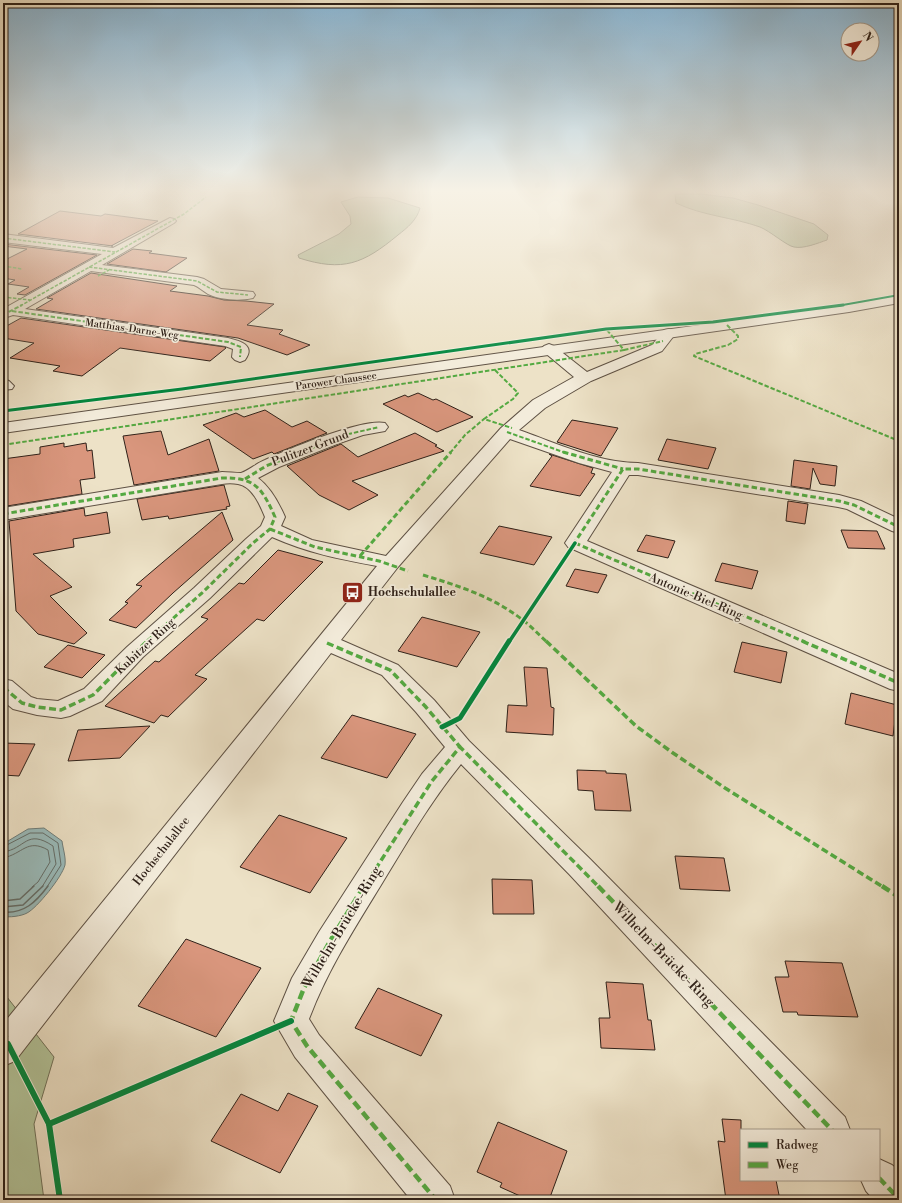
<svg xmlns="http://www.w3.org/2000/svg" width="902" height="1203" viewBox="0 0 902 1203" font-family="'Libre Bodoni',serif">
  <style>
    .green { fill: #b3c49a; stroke: #71725a }
    .water { fill: #9abcbc; stroke: #6f7e7b }
    .lines { fill: none; stroke-linecap: round; stroke-linejoin: round }
    .shore-far1 { stroke: #646e6a; stroke-width: 1 }
    .shore { stroke: #646e6a; stroke-width: 1.5 }
    .building { fill: #d9967d; stroke: #2f2119 }
    .minor-casing { stroke: #5e5144; stroke-width: 2 }
    .tertiary-casing { stroke: #5e5144; stroke-width: 2 }
    .minor { fill: #f3ecdb; fill-rule: evenodd }
    .tertiary { fill: #f3ecdb; fill-rule: evenodd }
    .quiet-far4 { stroke: #54aa42; stroke-width: 1.5; stroke-dasharray: 3.5 1.5; stroke-linecap: butt }
    .quiet-far3 { stroke: #54aa42; stroke-width: 2; stroke-dasharray: 4.5 2; stroke-linecap: butt }
    .quiet-far2 { stroke: #54aa42; stroke-width: 3; stroke-dasharray: 5.5 3; stroke-linecap: butt }
    .quiet-far1 { stroke: #54aa42; stroke-width: 3.5; stroke-dasharray: 7 3.5; stroke-linecap: butt }
    .quiet { stroke: #54aa42; stroke-width: 4.5; stroke-dasharray: 9 4.5; stroke-linecap: butt }
    .cycleway-far4-casing { stroke: #f3ecdb; stroke-width: 3.5 }
    .cycleway-far3-casing { stroke: #f3ecdb; stroke-width: 5 }
    .cycleway-far2-casing { stroke: #f3ecdb; stroke-width: 6 }
    .cycleway-far1-casing { stroke: #f3ecdb; stroke-width: 8 }
    .cycleway-casing { stroke: #f3ecdb; stroke-width: 8 }
    .cycleway-far4 { stroke: #00873e; stroke-width: 2 }
    .cycleway-far3 { stroke: #00873e; stroke-width: 3 }
    .cycleway-far2 { stroke: #00873e; stroke-width: 3.5 }
    .cycleway-far1 { stroke: #00873e; stroke-width: 5 }
    .cycleway { stroke: #00873e; stroke-width: 6 }
    .labels { text-anchor: middle; stroke-width: 3.5; stroke-linejoin: round; paint-order: stroke }
    .far-street-label { font-size: 10px; fill: #2f2119; stroke: #f3ecdb }
    .street-label { font-size: 12px; fill: #2f2119; stroke: #f3ecdb }
    .poi-label { font-size: 12px; font-weight: bold; fill: #2f2119; stroke: #f3ecdb; text-anchor: start }
    .near-street-label { font-size: 14px; fill: #2f2119; stroke: #f3ecdb }
  </style>
  <rect width="100%" height="100%" fill="#ede2c7"/>
  <filter id="stains"><feTurbulence type="fractalNoise" baseFrequency=".005" numOctaves="4"/><feColorMatrix values="0 0 0 0 .2 0 0 0 0 .09 0 0 0 0 .02 0 0 0 .5 -.17"/></filter>
  <radialGradient id="worn" r=".72"><stop offset=".6" stop-color="#630" stop-opacity="0"/><stop offset="1" stop-color="#630" stop-opacity=".3"/></radialGradient>
  <g class="green">
    <path d="M675 194H701L733 198 758 205 814 224 828 235 827 240C818 243 804 249 794 247 787 246 770 231 760 227 732 217 703 216 676 203Z"/>
    <path d="M358 197 388 198 420 208C417 220 407 228 398 235 363 264 343 272 299 258L298 255 339 234 351 224 350 216 341 202Z"/>
    <polygon points="3,992 54,1057 34,1124 44,1200 3,1200"/>
  </g>
  <path class="water" d="M44 828 62 841C63 849 66 857 65 865 62 877 37 908 27 913 22 916 8 918 3 916V844L28 829Z"/>
  <g class="lines">
    <g class="shore-far1">
      <polyline points="3,847 30,833 43,833 58,843 61,865 47,887"/>
      <path d="M3 852C26 849 26 828 53 846L56 864 42 887"/>
      <path d="M3 858C23 854 27 838 48 850L50 862 38 882 32 887"/>
    </g>
    <g class="shore">
      <polyline points="3,901 20,899 34,886"/>
      <polyline points="3,907 23,905 43,886"/>
      <path d="M3 912C24 914 36 902 48 886"/>
    </g>
  </g>
  <g class="building">
    <polygon points="60,211 101,216 105,214 158,221 111,246 113,246 18,234"/>
    <polygon points="3,244 97,255 25,295 17,294 29,287 8,284 15,280 3,278 3,261 27,249 3,246"/>
    <polygon points="133,249 152,251 149,253 187,258 166,272 107,264"/>
    <polygon points="91,273 177,286 170,291 208,296 224,300 246,301 274,304 247,325 283,330 279,334 310,345 287,355 238,338 36,309 53,299 47,298"/>
    <polygon points="21,318 225,347 226,348 210,361 120,348 82,376 53,371 60,366 10,358 34,343 3,338 3,328"/>
    <polygon points="418,393 433,400 436,399 473,417 437,432 383,404 405,395 408,397"/>
    <polygon points="265,410 292,427 307,421 327,433 274,454 272,452 253,459 203,425 236,413 244,417"/>
    <polygon points="572,420 618,428 601,456 557,442"/>
    <polygon points="161,431 168,455 209,439 219,471 134,485 123,436"/>
    <polygon points="415,433 437,445 435,446 444,451 352,481 378,495 349,510 319,495 287,466 341,444 358,457"/>
    <polygon points="667,439 716,448 708,469 658,460"/>
    <polygon points="64,443 64,447 86,443 87,451 92,450 95,478 80,480 82,494 7,506 7,499 3,500 3,459 40,454 40,447"/>
    <polygon points="549,454 593,468 591,473 595,474 580,496 530,486 552,456"/>
    <polygon points="794,460 837,466 835,486 820,484 813,468 810,489 791,486"/>
    <polygon points="224,485 230,506 226,507 227,509 169,519 168,516 142,520 137,499"/>
    <polygon points="788,501 808,504 805,524 786,521"/>
    <polygon points="84,508 85,516 107,512 110,533 73,539 74,547 33,554 72,587 50,596 87,633 74,644 38,634 16,611 9,521"/>
    <polygon points="222,512 233,540 173,593 136,628 109,620 128,603 125,602 142,586 136,585"/>
    <polygon points="499,526 552,537 534,565 480,553"/>
    <polygon points="841,530 877,531 885,549 848,548"/>
    <polygon points="646,535 675,541 668,558 637,551"/>
    <polygon points="278,550 323,562 264,621 257,619 195,675 207,679 168,717 161,715 154,723 105,706 155,661 159,662 208,619 201,617 239,583 244,584"/>
    <polygon points="722,563 758,571 752,589 715,581"/>
    <polygon points="575,569 607,575 598,593 566,586"/>
    <polygon points="422,617 480,632 457,667 398,651"/>
    <polygon points="742,642 787,652 781,683 734,672"/>
    <polygon points="68,645 105,655 82,678 44,667"/>
    <polygon points="524,667 547,668 551,707 554,708 553,735 506,732 508,705 527,706"/>
    <polygon points="851,693 897,705 893,736 845,724"/>
    <polygon points="352,715 416,734 387,778 321,758"/>
    <polygon points="150,726 120,758 68,761 78,730"/>
    <polygon points="3,743 35,744 19,776 3,775"/>
    <polygon points="577,770 606,771 606,773 626,774 631,811 595,810 593,791 578,790"/>
    <polygon points="279,815 347,838 310,893 240,867"/>
    <polygon points="675,856 724,858 730,891 680,889"/>
    <polygon points="492,879 532,880 534,914 493,914"/>
    <polygon points="186,939 261,968 216,1037 138,1006"/>
    <polygon points="785,961 842,963 858,1017 798,1015 797,1012 783,1012 775,977 789,977"/>
    <polygon points="606,982 643,984 648,1020 651,1020 655,1050 601,1048 599,1018 610,1018"/>
    <polygon points="378,988 442,1015 421,1056 355,1028"/>
    <polygon points="288,1093 318,1106 280,1173 211,1141 241,1094 278,1111"/>
    <polygon points="722,1119 741,1120 741,1180 776,1180 780,1200 726,1200 718,1141 725,1142"/>
    <polygon points="498,1122 567,1151 549,1200 529,1200 500,1187 502,1183 477,1172"/>
  </g>
  <g class="lines">
    <defs>
      <g id="minor">
        <path d="M170 218 174 219 176 221 174 223 102 265 197 277 204 279 221 289 253 292 255 295 253 298C240 301 220 300 208 294 203 291 199 287 194 285L91 271 25 309 228 338C240 341 256 345 245 360L240 362 235 360 232 357 233 349 225 346 13 315 7 317 3 316V309L102 254 3 242V234L113 248Z"/>
        <path d="M669 329 674 330 676 333 662 351 591 381 545 408 519 430C556 443 599 463 638 463L839 495 861 501 899 519V533L892 531 847 509 838 507 638 475H629L587 541 899 674V691L890 689 568 547 565 543 612 472 579 463 510 439 398 567 341 640 398 665 434 700 469 741 590 859 845 1117 850 1130H807L570 875 461 764C430 802 406 844 381 885 354 929 327 971 309 1019L319 1035 450 1186 455 1200H411L295 1057 274 1021 292 978 319 932 403 802 422 774 445 747 416 712 382 675 331 653 15 1061 3 1066V1024L377 566C339 559 308 553 272 537L210 598 143 657 102 701 70 716 61 718 37 715 13 709 3 701V679L12 681 31 697 37 699 58 701 84 689 127 647 194 588 246 539 261 526 265 517C260 505 252 486 238 484 233 483 227 483 222 484L3 520V508L222 472C228 472 235 473 241 473 246 472 259 462 265 460 288 449 363 418 385 423L388 427 385 431 363 435 337 444 279 467 258 478C270 487 279 503 285 517L281 526 312 540 386 556 501 428 533 400 574 377 544 352 541 349 544 346 549 344 554 346 587 372 652 345 664 330Z"/>
        <polygon points="3,379 9,381 14,386 12,389 3,390"/>
        <polygon points="879,1159 892,1165 899,1171 899,1200 874,1200 866,1191 861,1180 879,1180"/>
      </g>
      <polygon id="tertiary" points="899,295 899,303 849,312 3,433 3,423 849,304"/>
    </defs>
    <use href="#minor" class="minor-casing"/>
    <use href="#tertiary" class="tertiary-casing"/>
    <use href="#minor" class="minor"/>
    <use href="#tertiary" class="tertiary"/>
    <g class="quiet-far4">
      <polyline points="3,238 115,252"/>
      <polyline points="3,266 22,269"/>
      <polyline points="89,267 197,281 217,292 248,295"/>
      <polyline points="98,276 109,270"/>
      <polyline points="3,297 30,300"/>
      <polyline points="20,306 184,214 206,197"/>
    </g>
    <g class="quiet-far3">
      <polyline points="12,311 228,342 241,347 240,357"/>
      <polyline points="3,315 22,305"/>
      <polyline points="727,325 738,336 738,339 728,345 695,354 694,356 899,441"/>
      <polyline points="624,350 663,341"/>
      <polyline points="495,370 518,393 513,399 484,419 512,428"/>
      <polyline points="3,384 6,386"/>
      <polyline points="507,432 566,453"/>
      <polyline points="3,445 624,350 606,329"/>
      <polyline points="299,453 349,434 379,427"/>
      <polyline points="450,453 465,435 484,419"/>
    </g>
    <g class="quiet-far2">
      <polyline points="563,452 623,469"/>
      <polyline points="245,479 266,466 302,452"/>
      <path d="M3 514 222 478C255 477 262 488 275 517L270 529 253 543 202 593 146 642"/>
      <polyline points="270,529 315,547 379,561 408,571"/>
      <polyline points="575,543 805,642"/>
      <polyline points="573,545 623,469 638,469 839,501 854,505 899,527"/>
      <polyline points="360,556 451,452"/>
      <path d="M423 575C459 586 494 597 524 621 532 627 539 635 547 642"/>
    </g>
    <g class="quiet-far1">
      <polyline points="546,641 636,726 673,753 725,788 883,887"/>
      <polyline points="802,641 899,683"/>
      <polyline points="327,643 390,670 425,706 460,747"/>
      <polyline points="3,687 22,703 37,707 61,710 93,695 147,641"/>
      <polyline points="364,887 432,781 460,747 599,887"/>
    </g>
    <g class="quiet">
      <polyline points="364,886 330,941 304,988 291,1021 307,1046 436,1200"/>
      <polyline points="598,886 832,1130"/>
      <polyline points="882,886 899,897"/>
      <polyline points="3,1029 10,1047"/>
      <polyline points="879,1178 899,1199"/>
    </g>
    <defs>
      <polyline id="cycleway-far4" points="837,306 899,295"/>
      <polyline id="cycleway-far3" points="3,411 182,389 606,329 713,322 843,305"/>
      <polyline id="cycleway-far2" points="509,642 575,543"/>
      <polyline id="cycleway-far1" points="442,727 460,718 509,641"/>
      <g id="cycleway">
        <polyline points="8,1044 49,1124 60,1200"/>
        <polyline points="49,1124 291,1021"/>
      </g>
    </defs>
    <use href="#cycleway-far4" class="cycleway-far4-casing"/>
    <use href="#cycleway-far3" class="cycleway-far3-casing"/>
    <use href="#cycleway-far2" class="cycleway-far2-casing"/>
    <use href="#cycleway-far1" class="cycleway-far1-casing"/>
    <use href="#cycleway" class="cycleway-casing"/>
    <use href="#cycleway-far4" class="cycleway-far4"/>
    <use href="#cycleway-far3" class="cycleway-far3"/>
    <use href="#cycleway-far2" class="cycleway-far2"/>
    <use href="#cycleway-far1" class="cycleway-far1"/>
    <use href="#cycleway" class="cycleway"/>
  </g>
  <linearGradient id="sky" x2="0" y2="1"><stop stop-color="#89b7d6"/><stop offset="0.53" stop-color="#f7f2e6"/><stop offset="1" stop-color="#f7f2e6" stop-opacity="0"/></linearGradient>
  <rect width="902" height="360" fill="url(#sky)"/>
  <defs>
    <symbol id="bus-square" viewBox="-11 -11 22 22"><rect x="-9" y="-9" width="18" height="18" rx="4" fill="#8f2418" stroke="#f3ecdb"/><path d="M-5-6H5V4H4V6H2V4H-2V6H-4V4H-5ZM-3.5-4V0h7V-4ZM-3.5 1.2v1.5H-2V1.2ZM2 1.2v1.5H3.5V1.2Z" fill="#fff"/></symbol>
  </defs>
  <g fill-rule="evenodd">
    <use href="#bus-square" x="340" y="580" width="25" height="25"/>
  </g>
  <g class="labels">
    <g class="far-street-label">
      <text transform="translate(132 328) rotate(8)" y="4">Matthias-Darne-Weg</text>
      <text transform="translate(336 380) rotate(-8)" y="4">Parower Chaussee</text>
    </g>
    <g class="street-label">
      <text transform="translate(310 448) rotate(-21)" y="4">Pulitzer Grund</text>
      <text transform="translate(696 596) rotate(23)" y="4">Antonie-Biel-Ring</text>
      <text transform="translate(145 646) rotate(-43)" y="4">Kubitzer Ring</text>
      <text transform="translate(161 851) rotate(-52)" y="4">Hochschulallee</text>
    </g>
    <g class="poi-label">
      <text x="368" y="596">Hochschulallee</text>
    </g>
    <g class="near-street-label">
      <text transform="translate(341 927) rotate(-59)" y="5">Wilhelm-Brücke-Ring</text>
      <text transform="translate(664 954) rotate(46)" y="5">Wilhelm-Brücke-Ring</text>
    </g>
  </g>
  <rect width="902" height="1203" fill="none" stroke="#ede2c7" stroke-width="16"/>
  <rect x="4" y="4" width="894" height="1195" fill="none" stroke="#2f2119" stroke-width="2"/>
  <rect x="8" y="8" width="886" height="1187" fill="none" stroke="#2f2119"/>
  <rect x="740" y="1129" width="140" height="52" fill="#f3ecdb" stroke="#a59b8d"/>
  <rect x="748" y="1142" width="20" height="6" fill="#00873e" stroke="#a59b8d"/>
  <text x="776" y="1149" font-size="12" fill="#2f2119">Radweg</text>
  <rect x="748" y="1162" width="20" height="6" fill="#54aa42" stroke="#a59b8d"/>
  <text x="776" y="1169" font-size="12" fill="#2f2119">Weg</text>
  <g transform="translate(860 42) rotate(56)"><circle r="19" fill="#f3ecdb" stroke="#a59b8d"/>
  <path d="M0-3L7 15L0 10L-7 15Z" fill="#8f2418"/>
  <text y="-6" font-size="11" font-weight="bold" text-anchor="middle" fill="#2f2119">N</text>
  </g>
  <rect width="100%" height="100%" filter="url(#stains)"/>
  <rect width="100%" height="100%" fill="url(#worn)"/>
</svg>
